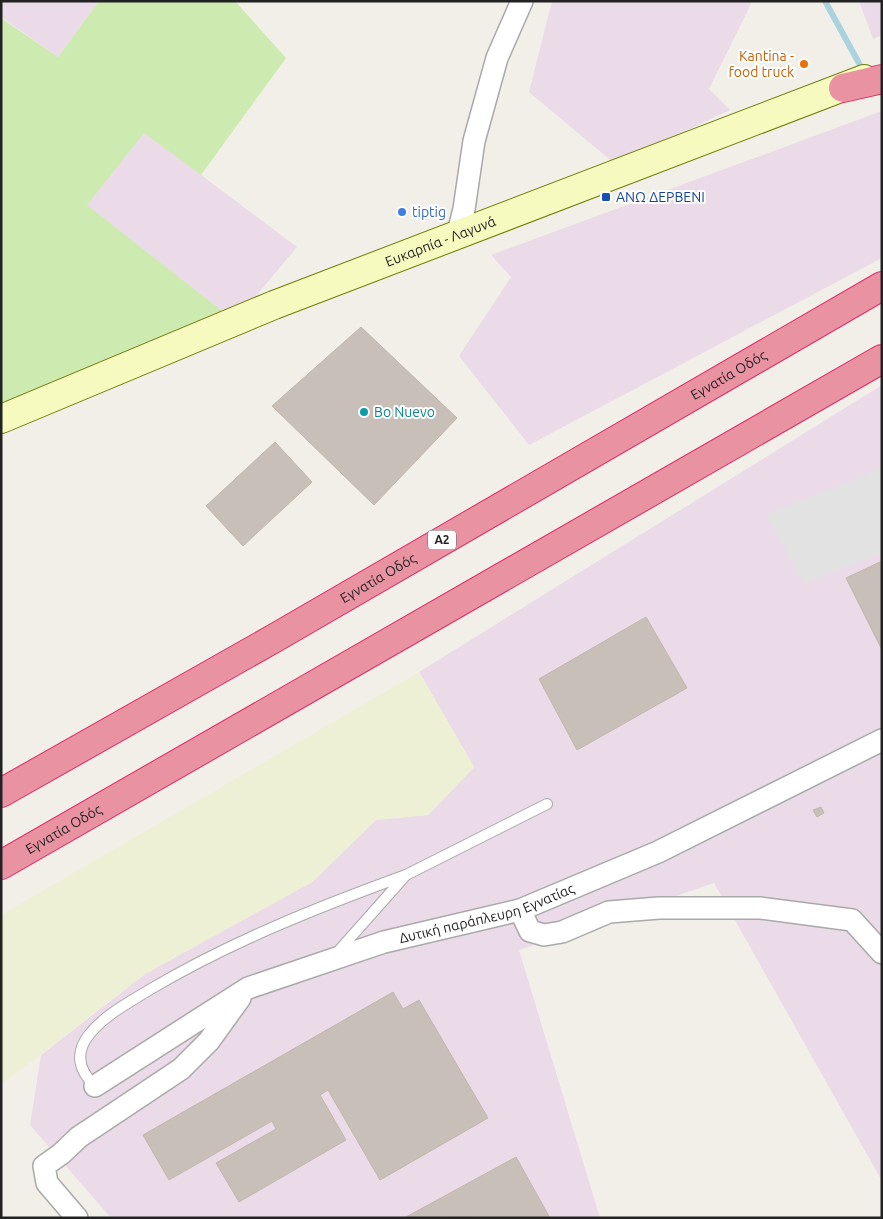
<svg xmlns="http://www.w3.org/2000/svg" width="883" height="1219" viewBox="0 0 883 1219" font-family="Ubuntu,sans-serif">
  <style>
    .industrial { fill: #ebdbe8 }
    .farmland { fill: #eef0d5 }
    .grass { fill: #cdebb0 }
    .parking { fill: #e2e2e2 }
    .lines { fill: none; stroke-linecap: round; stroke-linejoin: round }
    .stream { stroke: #aad3df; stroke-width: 6 }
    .building { fill: #c7bfb8; stroke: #c4b6ab }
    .lane-casing { stroke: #a9a9a9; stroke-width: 12 }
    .street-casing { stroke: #a9a9a9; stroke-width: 24 }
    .secondary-casing { stroke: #707d05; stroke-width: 30 }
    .highway-casing { stroke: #dc2a67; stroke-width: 30 }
    .lane { stroke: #fff; stroke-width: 10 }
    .street { stroke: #fff; stroke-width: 21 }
    .secondary { stroke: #f7fabf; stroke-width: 28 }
    .highway { stroke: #e892a2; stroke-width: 28 }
    .food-dot { fill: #e8710a; stroke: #fff; stroke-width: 2 }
    .transit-dot { fill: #1a4fb4; stroke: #fff; stroke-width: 2 }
    .shop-dot { fill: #3f7fe0; stroke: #fff; stroke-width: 2 }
    .culture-dot { fill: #0f9aa8; stroke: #fff; stroke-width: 2 }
    .labels { text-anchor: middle; stroke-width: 4; stroke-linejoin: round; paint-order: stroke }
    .shield { fill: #fff; stroke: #646464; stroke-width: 1 }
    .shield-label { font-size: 12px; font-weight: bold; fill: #222 }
    .food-label { font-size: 14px; fill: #c56008; stroke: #fff; text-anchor: end }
    .transit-label { font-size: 14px; fill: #164399; stroke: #fff; text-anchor: start }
    .shop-label { font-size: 14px; fill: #366cbe; stroke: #fff; text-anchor: start }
    .street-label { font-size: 14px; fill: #222; stroke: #fff }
    .culture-label { font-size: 14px; fill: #0d838f; stroke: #fff; text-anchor: start }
  </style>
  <rect width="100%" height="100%" fill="#f2efe9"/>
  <g class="industrial">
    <polygon points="1,1 99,1 58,57 1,17"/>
    <polygon points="552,1 750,1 751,4 709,89 730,110 615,164 529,92"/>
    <polygon points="859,1 882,1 882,35 873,39"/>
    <polygon points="882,111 882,258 529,445 459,356 511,277 491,255"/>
    <polygon points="144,132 297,247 235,321 86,205"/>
    <polygon points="882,385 882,1181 714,883 519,950 600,1218 111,1218 30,1125 41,1055 145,974 312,882 376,820 428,815 474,767 419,672"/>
  </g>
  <polygon class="farmland" points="419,672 474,767 428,815 376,820 312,882 145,974 1,1085 1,915"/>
  <polygon class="grass" points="99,1 235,1 286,58 201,175 144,133 87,205 235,321 1,419 1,18 58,57"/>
  <polygon class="parking" points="882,469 882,553 804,583 766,515"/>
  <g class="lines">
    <polyline class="stream" points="825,1 860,65"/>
  </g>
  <g class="building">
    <polygon points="361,327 457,418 374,505 272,406"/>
    <polygon points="275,442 312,482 243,546 206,506"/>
    <polygon points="882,561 882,650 846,578"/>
    <polygon points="646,617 687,688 577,750 539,679"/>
    <polygon points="821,807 824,813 817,817 813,810"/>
    <polygon points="393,992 403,1009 419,1000 488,1118 380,1180 328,1090 320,1095 346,1140 239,1202 216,1163 276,1129 272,1121 169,1180 143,1135"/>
    <polygon points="516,1157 550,1218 406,1217"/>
  </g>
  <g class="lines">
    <defs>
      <g id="lane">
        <polyline points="335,955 406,875 547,804"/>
        <path d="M95 1086C80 1072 74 1055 88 1036 103 1016 128 1003 149 990 230 942 318 907 406 875"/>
      </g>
      <g id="street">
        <polyline points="457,237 464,209 474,141 497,58 522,1"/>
        <polyline points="520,910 530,931 544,935 562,932 609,912 659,908 760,908 852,920 882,953"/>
        <path id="s1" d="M95 1086 248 988 384 942 520 910 658 852 882 740"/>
        <polyline points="77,1218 47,1183 44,1166 61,1154 79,1137 181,1069 209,1041 240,998"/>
      </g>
      <g id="secondary">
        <path id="s2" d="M1 419 274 305 864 79"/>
      </g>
      <g id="highway">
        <polyline points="843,88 882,79"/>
        <path id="s3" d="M1 793 273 639 882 286"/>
        <path id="s4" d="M1 865 882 359"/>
      </g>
    </defs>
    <use href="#lane" class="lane-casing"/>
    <use href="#street" class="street-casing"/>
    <use href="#secondary" class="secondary-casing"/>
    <use href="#highway" class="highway-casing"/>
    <use href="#lane" class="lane"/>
    <use href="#street" class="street"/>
    <use href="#secondary" class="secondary"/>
    <use href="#highway" class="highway"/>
  </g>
  <circle class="food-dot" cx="804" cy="64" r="5"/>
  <rect class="transit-dot" x="601" y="192" width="10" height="10" rx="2.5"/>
  <circle class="shop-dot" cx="402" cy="212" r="5"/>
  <circle class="culture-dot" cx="364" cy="412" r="5"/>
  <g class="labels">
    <rect class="shield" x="428" y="530.5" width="28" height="19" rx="4"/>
    <g class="shield-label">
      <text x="442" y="544">Α2</text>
    </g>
    <g class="food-label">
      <text x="794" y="61">Kantina -<tspan x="794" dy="16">food truck</tspan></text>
    </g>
    <g class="transit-label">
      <text x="616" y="202">ΑΝΩ ΔΕΡΒΕΝΙ</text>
    </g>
    <g class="shop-label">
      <text x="412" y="217">tiptig</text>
    </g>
    <g class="street-label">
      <text dy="5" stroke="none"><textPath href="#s2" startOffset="474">Ευκαρπία - Λαγυνά</textPath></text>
      <text dy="5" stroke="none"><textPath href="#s3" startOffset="839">Εγνατία Οδός</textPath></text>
      <text dy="5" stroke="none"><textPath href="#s3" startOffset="434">Εγνατία Οδός</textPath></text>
      <text dy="5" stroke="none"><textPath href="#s4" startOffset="72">Εγνατία Οδός</textPath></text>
      <text dy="5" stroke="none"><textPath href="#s1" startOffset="432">Δυτική παράπλευρη Εγνατίας</textPath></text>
    </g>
    <g class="culture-label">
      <text x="374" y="417">Bo Nuevo</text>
    </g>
  </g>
  <rect width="883" height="1219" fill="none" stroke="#222222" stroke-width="5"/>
</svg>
